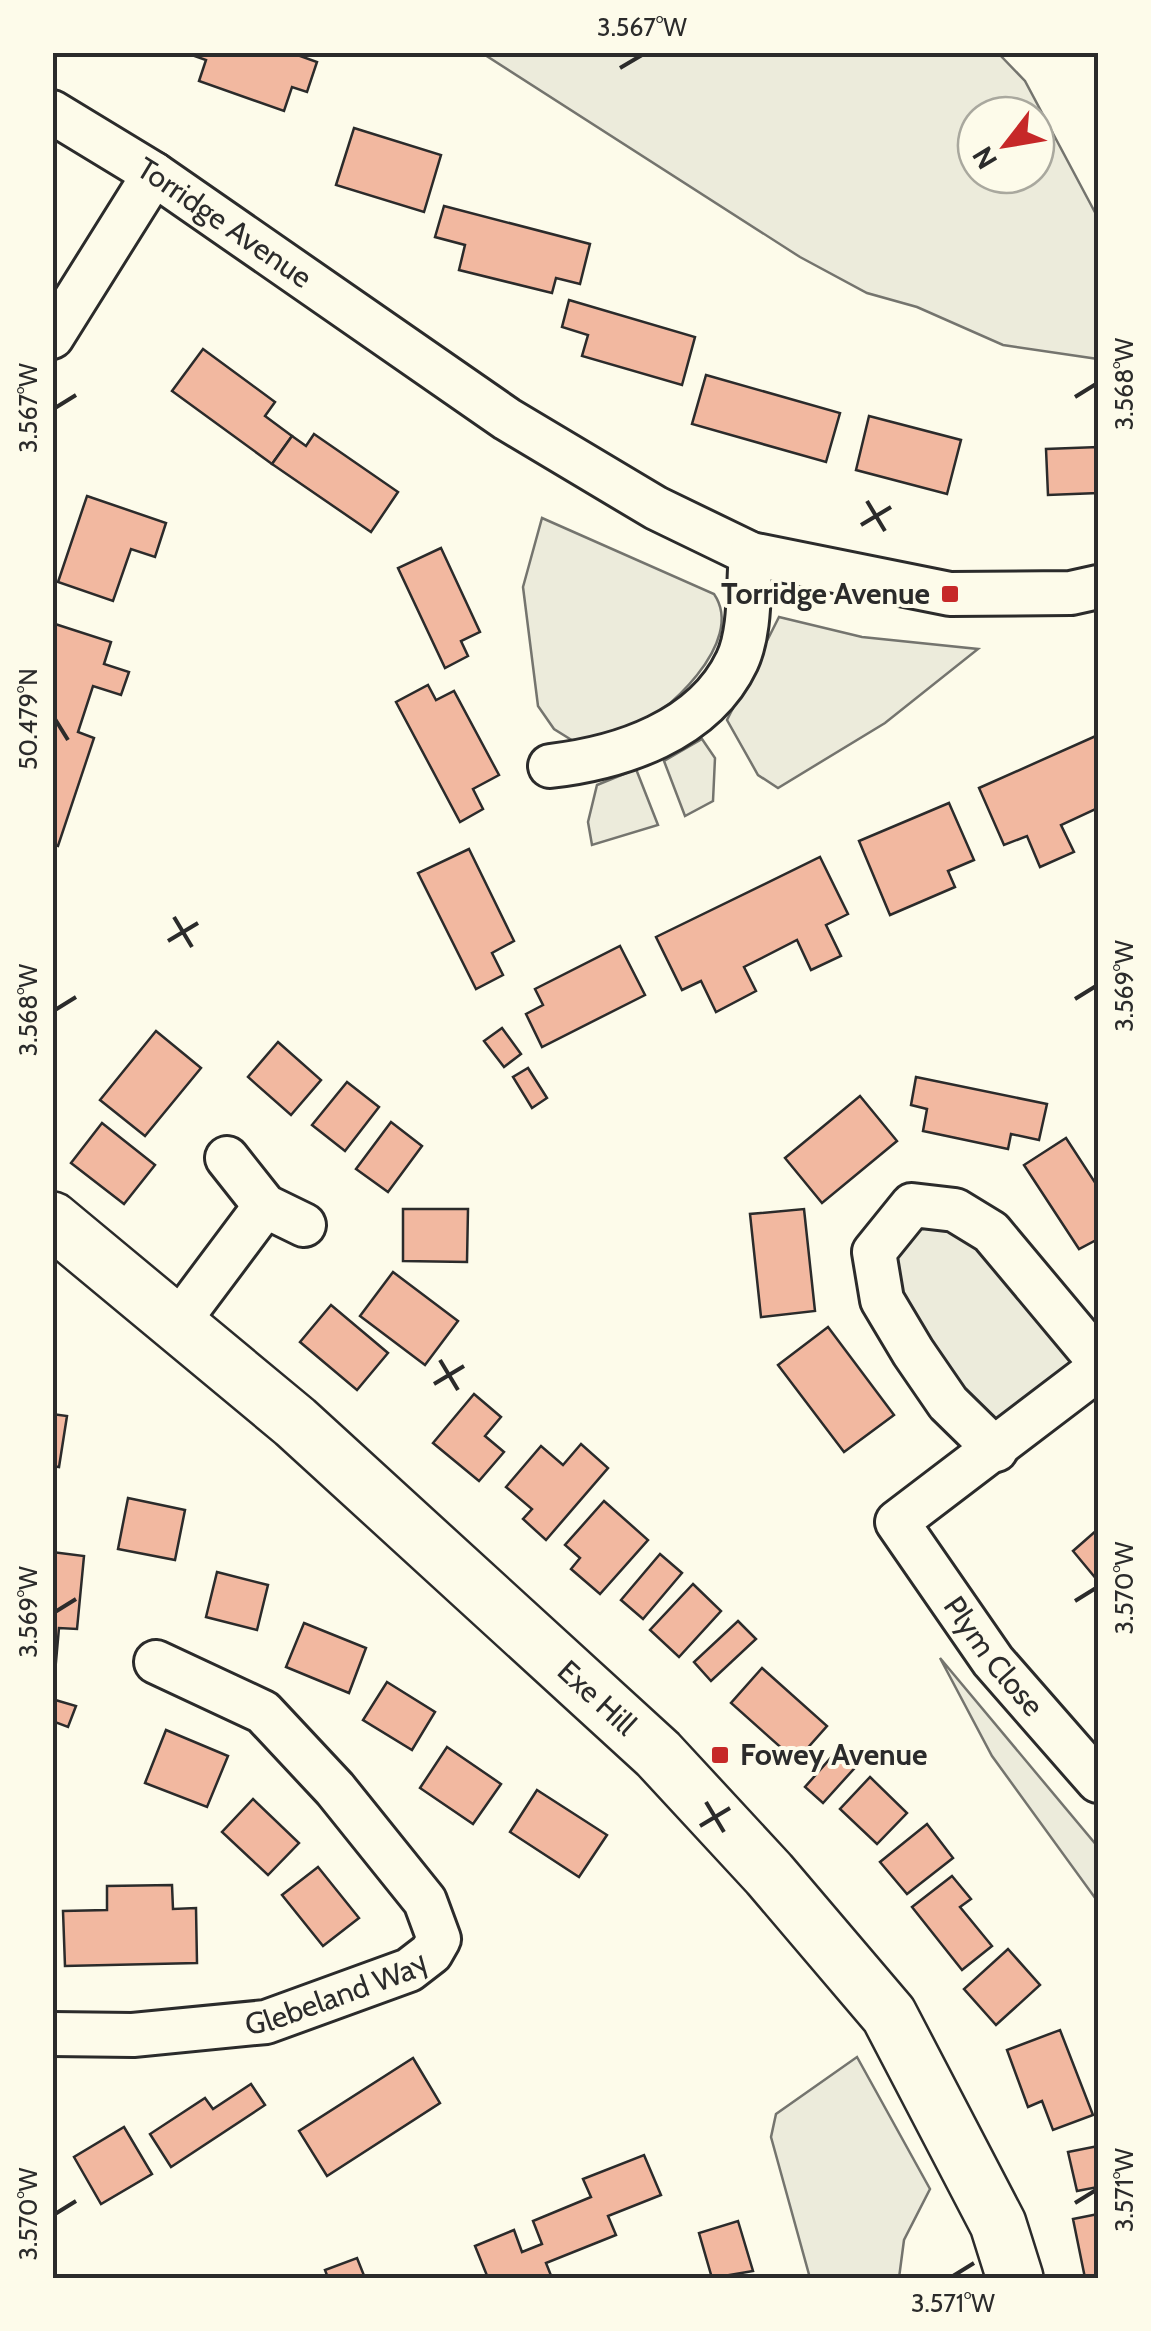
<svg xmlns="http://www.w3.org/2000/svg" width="1151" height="2331" viewBox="0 0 1151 2331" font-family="Cabin,sans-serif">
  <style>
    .green { fill: #ecebdb; stroke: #74746e; stroke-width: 2.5; fill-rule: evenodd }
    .building { fill: #f2b8a0; stroke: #2b2b2b; stroke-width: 2.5 }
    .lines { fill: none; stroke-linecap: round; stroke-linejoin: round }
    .street-casing { stroke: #2b2b2b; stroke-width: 48 }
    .secondary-casing { stroke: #2b2b2b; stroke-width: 60 }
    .street { stroke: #fdfbea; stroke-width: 42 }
    .secondary { stroke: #fdfbea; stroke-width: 55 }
    .ticks { fill: none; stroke: #2b2b2b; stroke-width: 4 }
    .poi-dot { fill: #c62828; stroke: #fdfbea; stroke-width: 4 }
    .labels { text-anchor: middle; stroke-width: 8; stroke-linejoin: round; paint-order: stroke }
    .street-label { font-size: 30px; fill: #2b2b2b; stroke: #fdfbea }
    .poi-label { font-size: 30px; font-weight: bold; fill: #2b2b2b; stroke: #fdfbea; text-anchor: end }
    .neatline { fill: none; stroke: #2b2b2b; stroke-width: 4 }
    .ticks-label { font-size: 25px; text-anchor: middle; fill: #2b2b2b }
  </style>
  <rect width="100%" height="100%" fill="#fdfbea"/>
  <g class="green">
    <path d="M482 53H998L1025 81 1098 218V359L1003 345 917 307 867 293 800 257ZM1036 115V175H976V115Z"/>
    <path d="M542 518 714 594C747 642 665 716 625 734 612 740 593 741 578 744L554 729 538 706 523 587Z"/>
    <polygon points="779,617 862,637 978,649 885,723 778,788 758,775 727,720"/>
    <polygon points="702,739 715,758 713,801 685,816 664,761"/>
    <polygon points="636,769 658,825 592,845 588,822 597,785"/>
    <polygon points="955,1210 1098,1360 996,1450 912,1352 889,1230"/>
    <polygon points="940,1658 1098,1847 1098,1902 992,1756"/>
    <polygon points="857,2057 930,2189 904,2240 899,2278 810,2278 771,2137 776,2114"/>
  </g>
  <g class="building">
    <polygon points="289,52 317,62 307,92 292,87 284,111 199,81 206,60 189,54"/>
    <polygon points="354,128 441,155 424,212 336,185"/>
    <polygon points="444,206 590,244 580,284 556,278 552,293 459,270 465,245 435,237"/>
    <polygon points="569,300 695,337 682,385 582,356 588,335 562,327"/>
    <polygon points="203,349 275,402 265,416 292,436 272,464 172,391"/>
    <polygon points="706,375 840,413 826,462 692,424"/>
    <polygon points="869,416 961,440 947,494 856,470"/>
    <polygon points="314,434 398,492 371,532 272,464 292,436 306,446"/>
    <polygon points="1098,447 1098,493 1048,495 1046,449"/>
    <polygon points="87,496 166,523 155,557 131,549 113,601 58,582"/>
    <polygon points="441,548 480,632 461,641 468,656 445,668 398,568"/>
    <polygon points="52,623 111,642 104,664 129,672 121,695 93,686 78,732 94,738 58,846 52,844"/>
    <polygon points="428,685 436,700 454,691 499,775 473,789 483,809 460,822 396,702"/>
    <polygon points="1098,735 1098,808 1061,825 1074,852 1040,867 1027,836 1004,845 979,788"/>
    <polygon points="949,803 974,860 948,871 955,887 890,915 859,841"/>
    <polygon points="469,849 514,941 492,953 503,975 476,989 418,873"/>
    <polygon points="820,857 848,914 826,925 841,956 811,970 797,940 744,967 756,991 716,1012 701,981 682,990 656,937"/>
    <polygon points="620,946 645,995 542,1047 526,1014 543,1005 535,989"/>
    <polygon points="502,1028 521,1054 504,1067 484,1041"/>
    <polygon points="156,1031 201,1068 145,1136 100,1100"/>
    <polygon points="278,1042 321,1080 291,1115 248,1077"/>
    <polygon points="528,1068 547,1098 532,1108 513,1077"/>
    <polygon points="916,1077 1047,1104 1039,1140 1011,1134 1008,1149 923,1131 927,1109 911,1105"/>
    <polygon points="347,1082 379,1107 345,1151 312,1125"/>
    <polygon points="860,1096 897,1141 822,1203 785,1158"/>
    <polygon points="391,1122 422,1146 388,1192 356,1169"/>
    <polygon points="102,1123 155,1165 124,1204 71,1163"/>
    <polygon points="1066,1138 1098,1187 1098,1239 1079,1249 1024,1165"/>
    <polygon points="403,1209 468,1209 467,1262 403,1261"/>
    <polygon points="804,1209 815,1311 761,1317 750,1214"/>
    <polygon points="393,1272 458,1321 425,1365 360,1316"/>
    <polygon points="331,1305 388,1353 357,1390 300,1342"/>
    <polygon points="828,1327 894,1415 844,1452 778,1365"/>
    <polygon points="474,1394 501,1417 485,1436 504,1452 479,1481 433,1443"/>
    <polygon points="52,1414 67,1416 59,1467 52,1466"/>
    <polygon points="581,1444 608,1468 546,1540 523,1519 532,1509 506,1487 541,1446 563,1465"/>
    <polygon points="128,1498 185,1510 175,1560 118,1549"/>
    <polygon points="604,1501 648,1540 600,1594 571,1569 580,1558 565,1545"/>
    <polygon points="1098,1529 1098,1581 1073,1551"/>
    <polygon points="52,1552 84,1556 77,1629 59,1628 54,1684"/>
    <polygon points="660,1554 682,1573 643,1619 621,1600"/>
    <polygon points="217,1572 268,1585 257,1630 206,1617"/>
    <polygon points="693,1584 721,1611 679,1657 650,1630"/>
    <polygon points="738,1621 756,1639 711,1681 694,1662"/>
    <polygon points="304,1623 366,1648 349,1693 286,1667"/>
    <polygon points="762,1668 827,1726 796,1761 731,1703"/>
    <polygon points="387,1682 435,1712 412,1750 363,1720"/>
    <polygon points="52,1699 76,1706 68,1727 52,1721"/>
    <polygon points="166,1730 228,1756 207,1807 145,1783"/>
    <polygon points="842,1745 861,1761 823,1803 805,1787"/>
    <polygon points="447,1747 501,1784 473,1824 420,1788"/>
    <polygon points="870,1777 907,1813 877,1844 840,1809"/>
    <polygon points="537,1790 607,1835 579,1877 510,1832"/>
    <polygon points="253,1799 299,1843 268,1875 222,1832"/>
    <polygon points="927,1824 953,1858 907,1894 880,1862"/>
    <polygon points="318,1867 359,1918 323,1946 282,1895"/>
    <polygon points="952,1876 971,1899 960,1907 992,1946 962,1970 912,1907"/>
    <polygon points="172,1885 173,1909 196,1908 197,1963 65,1966 63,1911 107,1910 107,1886"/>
    <polygon points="1008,1949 1040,1985 996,2025 964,1989"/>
    <polygon points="1060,2030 1093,2115 1053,2130 1042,2101 1028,2107 1007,2050"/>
    <polygon points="413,2058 440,2103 327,2176 299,2131"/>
    <polygon points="251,2084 265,2105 171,2167 150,2134 205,2098 213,2109"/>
    <polygon points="124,2127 152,2174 101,2204 74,2157"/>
    <polygon points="1098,2146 1098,2187 1077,2191 1068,2152"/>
    <polygon points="644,2155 661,2195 608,2216 616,2235 546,2263 552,2278 488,2278 475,2246 514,2230 522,2252 542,2244 533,2221 591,2197 583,2179"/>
    <polygon points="1098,2214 1098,2278 1085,2278 1073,2219"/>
    <polygon points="738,2221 753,2271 712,2278 699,2233"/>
    <polygon points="357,2258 365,2278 328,2278 325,2270"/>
  </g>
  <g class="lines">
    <defs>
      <g id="street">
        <path id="s1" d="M52 112 154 174 507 419 656 508 751 554 950 594 1071 593 1098 587"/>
        <polyline points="52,337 154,174"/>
        <path d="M550 766C620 758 704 731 737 661 751 631 748 586 751 554"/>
        <polyline points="227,1158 265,1206 304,1225"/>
        <polyline points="179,1321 265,1206"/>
        <path id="s2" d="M1098 1369 897 1522 993 1661 1098 1781"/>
        <polyline points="996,1450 948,1403 913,1352 882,1300 874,1252 912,1205 955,1210 991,1232 1098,1360"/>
        <path id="s3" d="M52 2034 133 2035 266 2022 409 1970 431 1953 439 1939 425 1901 335 1789 263 1712 156 1662"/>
      </g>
      <g id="secondary">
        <path id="s4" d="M52 1220 295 1422 658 1754 769 1874 889 2015 998 2224 1015 2278"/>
      </g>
    </defs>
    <use href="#street" class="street-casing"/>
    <use href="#secondary" class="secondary-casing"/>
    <use href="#street" class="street"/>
    <use href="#secondary" class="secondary"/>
  </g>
  <path class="ticks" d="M620 68 642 55M1075 397 1096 384M55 408 76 395M867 501 885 531M861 525 891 507M55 719 68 740M174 917 192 947M168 941 198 923M1075 999 1096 986M55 1010 76 997M440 1360 458 1390M434 1384 464 1366M1075 1601 1096 1588M55 1612 76 1599M706 1802 724 1832M700 1826 730 1808M1075 2203 1096 2190M55 2214 76 2201M953 2276 974 2263"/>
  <g class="poi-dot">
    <rect x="940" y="584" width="20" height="20" rx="5"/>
    <rect x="710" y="1745" width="20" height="20" rx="5"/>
  </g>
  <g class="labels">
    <g class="street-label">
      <text dy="10" stroke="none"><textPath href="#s1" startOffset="205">Torridge Avenue</textPath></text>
      <text dy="10" stroke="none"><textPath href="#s2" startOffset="418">Plym Close</textPath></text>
      <text dy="10" stroke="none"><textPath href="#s4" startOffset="725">Exe Hill</textPath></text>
      <text dy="10" stroke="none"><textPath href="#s3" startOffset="290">Glebeland Way</textPath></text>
    </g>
    <g class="poi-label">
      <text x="930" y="604">Torridge Avenue</text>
      <text x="740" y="1765" text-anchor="start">Fowey Avenue</text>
    </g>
  </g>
  <rect width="1151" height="2331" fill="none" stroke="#fdfbea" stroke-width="110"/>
  <g transform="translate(1006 145) rotate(239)"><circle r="48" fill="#fdfbea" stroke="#a9a89e" stroke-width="2.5"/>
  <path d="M0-8L18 38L0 25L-18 38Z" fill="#c62828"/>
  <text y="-15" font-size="28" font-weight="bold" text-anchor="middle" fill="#2b2b2b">N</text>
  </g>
  <rect x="55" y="55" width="1041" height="2221" class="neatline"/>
  <g class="ticks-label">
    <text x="642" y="36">3.567°W</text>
    <text transform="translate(1124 384) rotate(-90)" y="9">3.568°W</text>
    <text transform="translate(28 408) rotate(-90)" y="9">3.567°W</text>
    <text transform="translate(28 719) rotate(-90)" y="9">50.479°N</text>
    <text transform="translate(1124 986) rotate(-90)" y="9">3.569°W</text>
    <text transform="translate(28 1010) rotate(-90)" y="9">3.568°W</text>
    <text transform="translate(1124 1588) rotate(-90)" y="9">3.570°W</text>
    <text transform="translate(28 1612) rotate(-90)" y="9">3.569°W</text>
    <text transform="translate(1124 2190) rotate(-90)" y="9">3.571°W</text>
    <text transform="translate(28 2214) rotate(-90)" y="9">3.570°W</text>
    <text x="953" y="2312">3.571°W</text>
  </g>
</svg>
